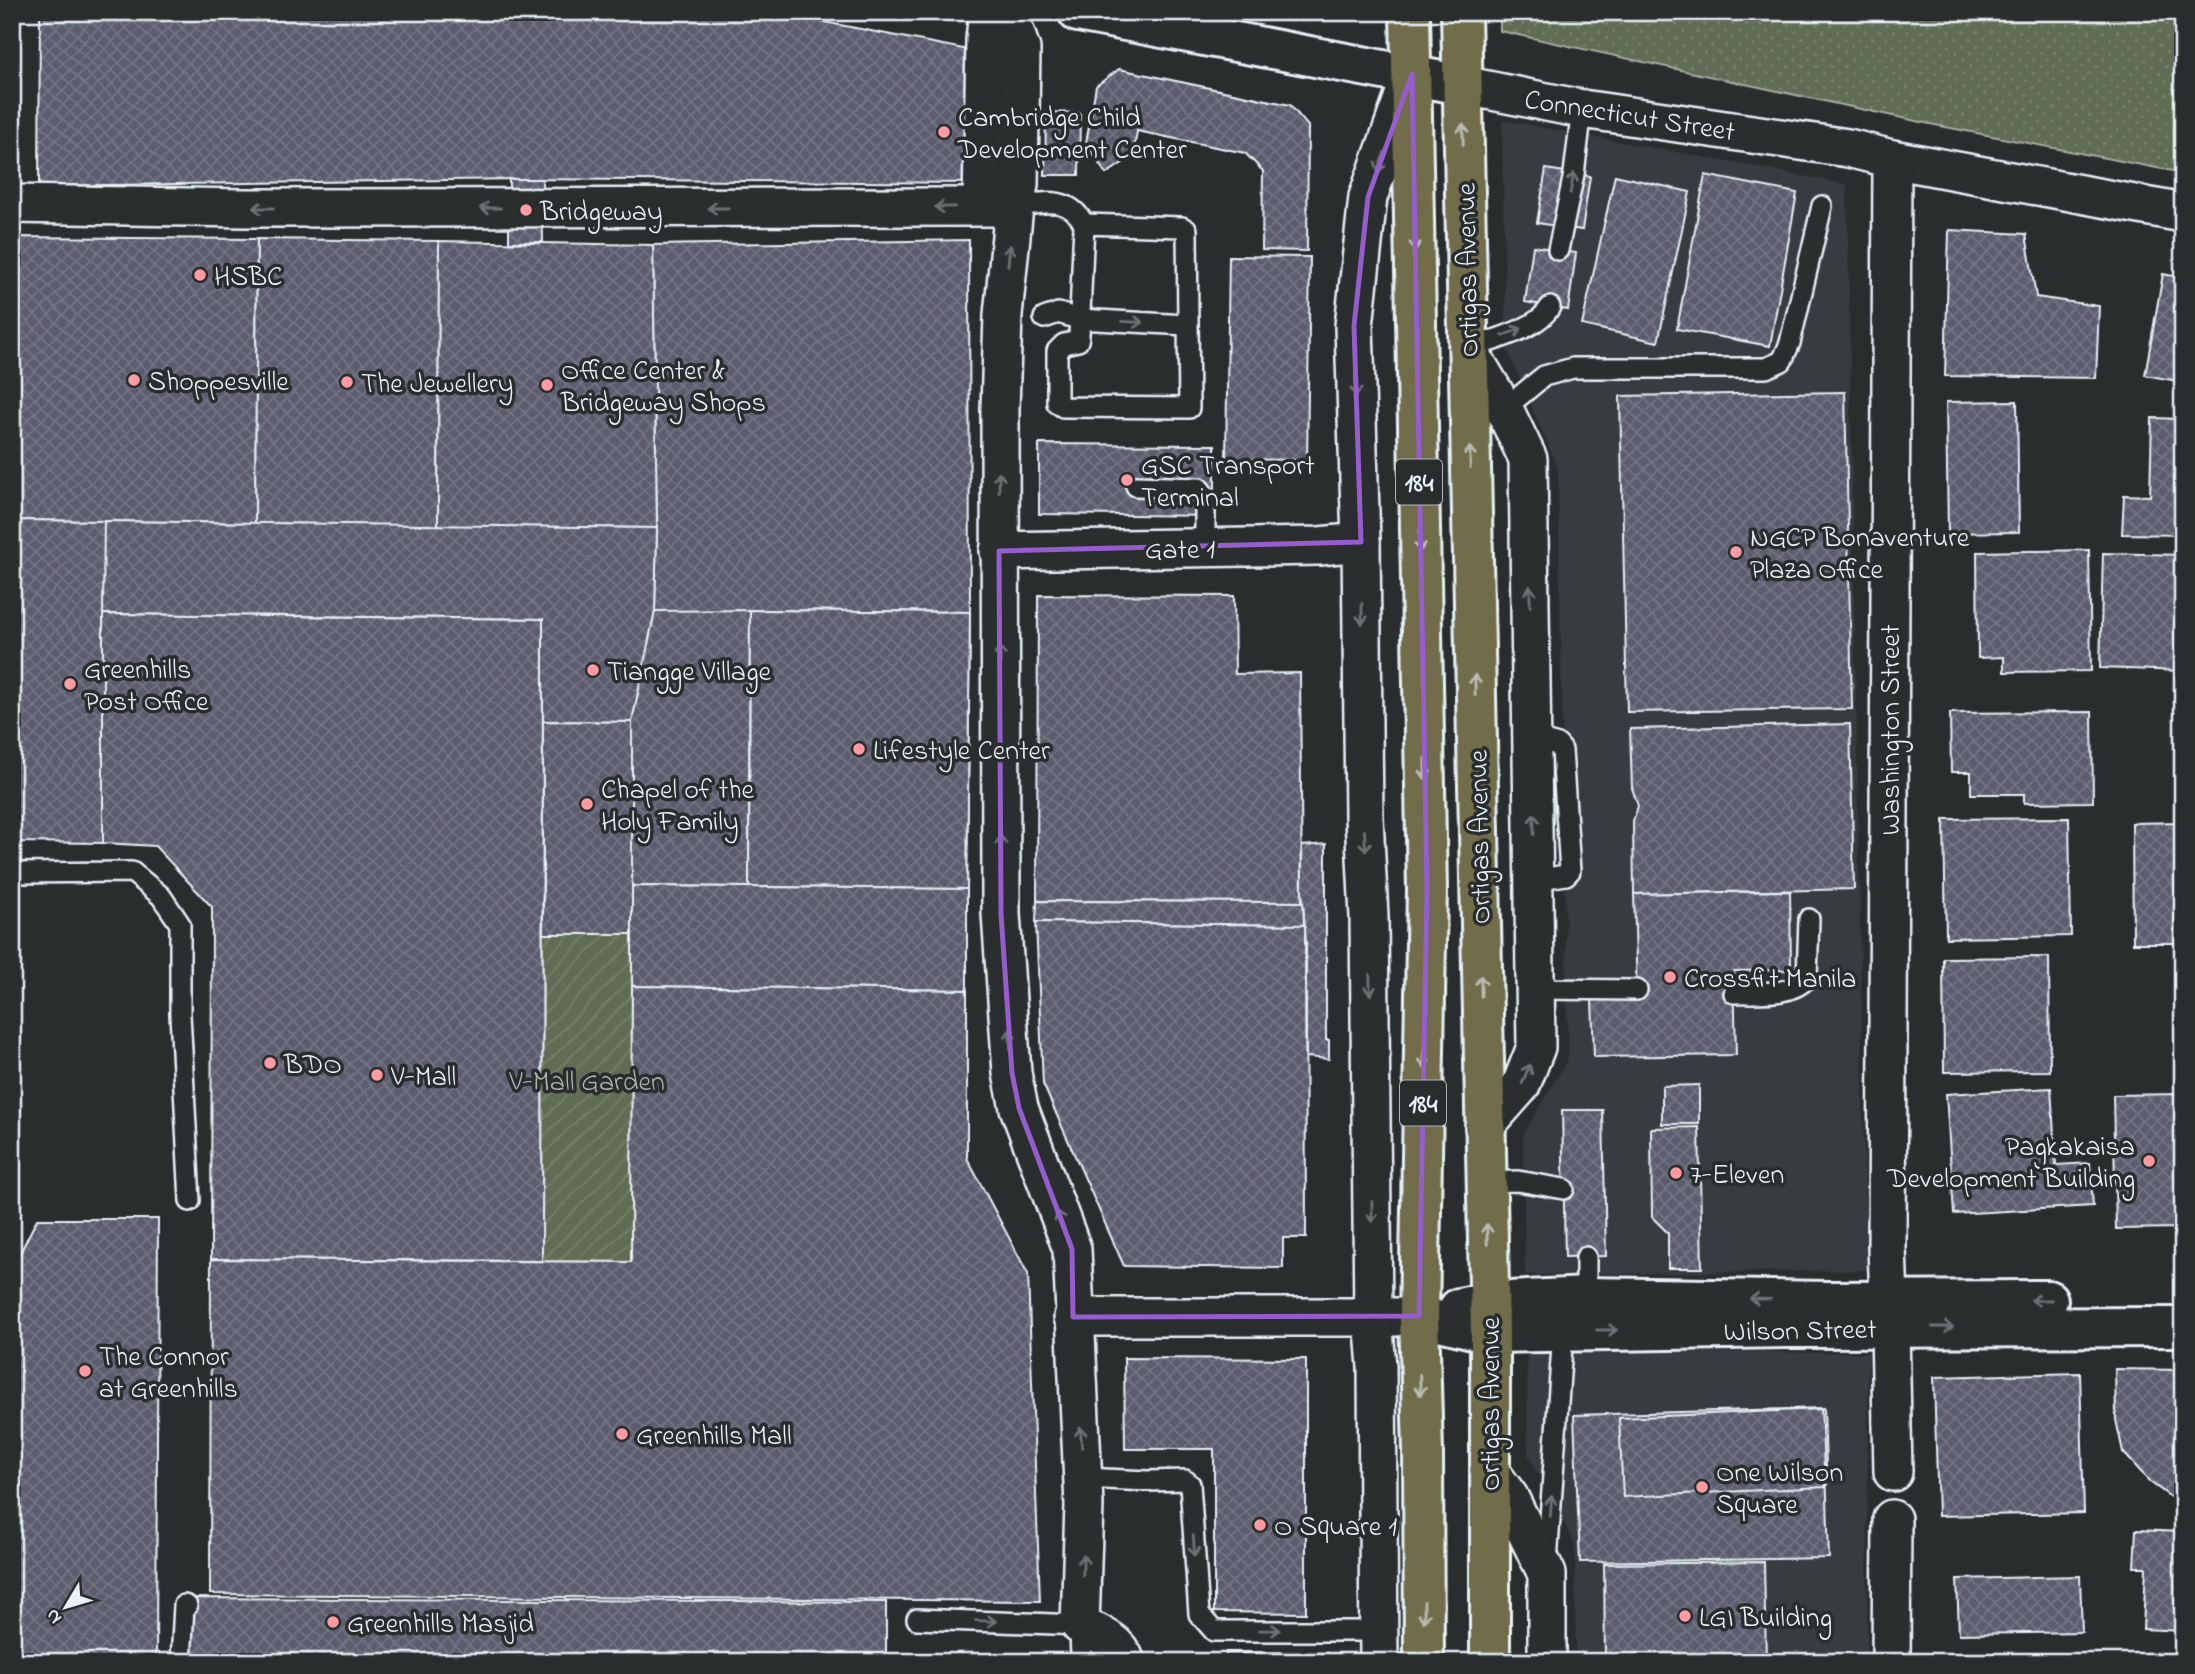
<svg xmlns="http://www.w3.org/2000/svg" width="2195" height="1674" viewBox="0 0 2195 1674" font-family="'Indie Flower',sans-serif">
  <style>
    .built { fill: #393b41 }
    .grass { fill: url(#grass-dots); stroke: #a4aea6; stroke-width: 2 }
    .garden { fill: url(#garden-furrows); stroke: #a4aea6; stroke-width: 2 }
    .building { fill: url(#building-cross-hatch); stroke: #e8f1f8; stroke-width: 2 }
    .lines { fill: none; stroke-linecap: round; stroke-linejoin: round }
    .service-casing { stroke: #e8f1f8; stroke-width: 24 }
    .minor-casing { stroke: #e8f1f8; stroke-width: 42 }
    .tertiary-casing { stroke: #e8f1f8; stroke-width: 44 }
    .secondary-casing { stroke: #e8f1f8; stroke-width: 44 }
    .primary-casing { stroke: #e8f1f8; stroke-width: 44 }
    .service { stroke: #2a2d2e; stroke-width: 19 }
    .minor { stroke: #2a2d2e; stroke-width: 37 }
    .tertiary { stroke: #2a2d2e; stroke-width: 38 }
    .secondary { stroke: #2a2d2e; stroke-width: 38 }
    .primary { stroke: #716d4b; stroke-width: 38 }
    .oneway { stroke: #b8bcb3 }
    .oneway2 { stroke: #6c7275 }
    .marked { fill: none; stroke: #965dcd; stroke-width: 5; stroke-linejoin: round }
    .poi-dot { fill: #ff9aa2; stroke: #2a2d2e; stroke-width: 2.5 }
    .labels { text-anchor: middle; stroke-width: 7; stroke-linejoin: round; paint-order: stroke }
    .shield { fill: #2a2d2e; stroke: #afb6bb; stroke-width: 2 }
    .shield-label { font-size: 26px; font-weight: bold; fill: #e8f1f8 }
    .street-label { font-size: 28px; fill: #e8f1f8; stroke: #2a2d2e }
    .poi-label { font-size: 28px; fill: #e8f1f8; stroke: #2a2d2e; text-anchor: start }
    .park-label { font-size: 28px; fill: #abb5ae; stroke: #2a2d2e }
  </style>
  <defs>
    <pattern id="grass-dots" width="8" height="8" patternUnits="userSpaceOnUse" patternTransform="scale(1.75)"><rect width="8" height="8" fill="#616c53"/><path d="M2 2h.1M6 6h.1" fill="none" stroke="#78816c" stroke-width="1.8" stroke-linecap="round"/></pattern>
    <pattern id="garden-furrows" width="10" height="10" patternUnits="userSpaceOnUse" patternTransform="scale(1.75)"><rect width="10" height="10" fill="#616c53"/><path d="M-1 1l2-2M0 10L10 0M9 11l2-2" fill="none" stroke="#78816c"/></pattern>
    <pattern id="building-cross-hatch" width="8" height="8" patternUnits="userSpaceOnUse" patternTransform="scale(1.75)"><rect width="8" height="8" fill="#5c5c6e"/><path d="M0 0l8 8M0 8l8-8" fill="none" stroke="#737483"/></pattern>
  </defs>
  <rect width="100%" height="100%" fill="#2a2d2e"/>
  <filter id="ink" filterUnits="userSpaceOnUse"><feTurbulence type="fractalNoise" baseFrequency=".0143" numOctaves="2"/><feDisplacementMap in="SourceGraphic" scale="14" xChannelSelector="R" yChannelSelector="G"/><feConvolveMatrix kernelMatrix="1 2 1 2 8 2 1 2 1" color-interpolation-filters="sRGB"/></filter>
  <g filter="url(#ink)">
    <g class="built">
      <polygon points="1502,120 1847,184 1866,1270 1525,1275 1523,1135 1568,1059 1558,468 1506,347"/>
      <polygon points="1527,1350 1868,1353 1867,1662 1576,1662 1575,1545 1528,1454"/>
    </g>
    <polygon class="grass" points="1500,12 2183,12 2183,173 1930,124 1500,31"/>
    <polygon class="garden" points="543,934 632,934 631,1262 542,1261"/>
    <g class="building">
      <polygon points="40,12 773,12 969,50 969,183 524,179 39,186"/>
      <polygon points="1119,69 1290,105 1308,126 1307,251 1262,250 1263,171 1245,153 1137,131 1133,156 1106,174 1086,143 1096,86"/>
      <polygon points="1046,112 1080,113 1079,175 1045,175"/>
      <polygon points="1546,169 1590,176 1582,230 1537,223"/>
      <polygon points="1615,175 1690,192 1658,342 1582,325"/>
      <polygon points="1705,175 1797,193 1770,346 1677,329"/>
      <polygon points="509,179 542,179 543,242 509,242"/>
      <polygon points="1949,230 2026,234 2036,297 2099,306 2096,378 1945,376"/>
      <polygon points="12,237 257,239 255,523 12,520"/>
      <polygon points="257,239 439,241 438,526 255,523"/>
      <polygon points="969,240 970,612 655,611 657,528 653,245"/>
      <polygon points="439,241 653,245 657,528 438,526"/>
      <polygon points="1533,246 1576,253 1568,310 1525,302"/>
      <polygon points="1229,256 1310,257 1307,460 1226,459"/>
      <polygon points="2163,274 2183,278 2183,382 2145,375"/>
      <polygon points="1845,392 1852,709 1627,712 1620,396"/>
      <polygon points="2017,401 2019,532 1948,533 1946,402"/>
      <polygon points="2152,418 2183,419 2183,535 2122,534 2124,495 2150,496"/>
      <polygon points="1039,444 1215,445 1215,516 1039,514"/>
      <polygon points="12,520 104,521 103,843 12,842"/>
      <polygon points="104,521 657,528 655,611 632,722 543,721 543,619 103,614"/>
      <polygon points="2089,550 2091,671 2004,672 2004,657 1978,658 1977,552"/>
      <polygon points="2103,553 2183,555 2183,671 2100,668"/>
      <polygon points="1038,595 1234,596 1235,674 1300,673 1302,902 1037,901"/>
      <polygon points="750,610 749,887 632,886 632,722 655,611"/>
      <polygon points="750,610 970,612 967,889 749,887"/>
      <polygon points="750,610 970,612 967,889 749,887"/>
      <polygon points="103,614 543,619 542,1261 211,1259 212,907 155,846 103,843"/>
      <polygon points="2092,712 2093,802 2024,803 2024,794 1971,794 1971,772 1951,772 1950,713"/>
      <polygon points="543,721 632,722 632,934 543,934"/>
      <polygon points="1850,724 1854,889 1634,894 1633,821 1638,806 1632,788 1630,729"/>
      <polygon points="2069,818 2071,936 1946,938 1944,819"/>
      <polygon points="2183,822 2183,943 2133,943 2132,823"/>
      <polygon points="1326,844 1326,1040 1329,1040 1329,1059 1306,1057 1306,943 1302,890 1302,846"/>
      <polygon points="632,886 967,889 967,990 632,986"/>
      <polygon points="1790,891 1791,970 1734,971 1736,1055 1594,1057 1592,999 1637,998 1634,894"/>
      <polygon points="1037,901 1303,902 1304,925 1036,922"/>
      <polygon points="1036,922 1305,925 1306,1238 1283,1238 1283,1268 1124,1266 1043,1084"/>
      <polygon points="2049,957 2050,1071 1944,1072 1943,958"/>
      <polygon points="632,986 967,990 967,1158 1028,1274 1040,1601 210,1594 211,1259 631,1262"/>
      <polygon points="1699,1085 1699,1124 1662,1124 1662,1086"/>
      <polygon points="2051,1088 2056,1165 2090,1163 2093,1206 1954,1214 1946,1094"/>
      <polygon points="2183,1094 2183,1228 2116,1229 2113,1095"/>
      <polygon points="1562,1110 1603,1110 1606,1256 1565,1257"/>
      <polygon points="1699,1127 1702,1268 1668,1268 1668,1233 1652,1217 1651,1128"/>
      <polygon points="37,1219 158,1219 156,1662 12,1662 12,1269"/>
      <polygon points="1124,1358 1306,1359 1306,1613 1214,1612 1214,1449 1125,1449"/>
      <polygon points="2115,1369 2183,1370 2183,1506 2150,1482 2123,1452 2116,1420"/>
      <polygon points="2080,1373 2084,1513 1938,1516 1934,1377"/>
      <polygon points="1824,1408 1829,1558 1580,1562 1574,1415"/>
      <polygon points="1821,1409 1825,1487 1623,1497 1619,1418"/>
      <polygon points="2136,1530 2183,1532 2183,1631 2143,1629 2146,1567 2134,1567"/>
      <polygon points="1764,1562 1766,1662 1605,1662 1604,1564"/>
      <polygon points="2080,1576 2082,1632 1959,1634 1957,1579"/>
      <polygon points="187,1598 886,1602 886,1662 187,1662"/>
      <polygon points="1226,1652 1327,1653 1327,1662 1226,1662"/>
      <polygon points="2148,1653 2183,1655 2183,1662 2147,1662"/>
    </g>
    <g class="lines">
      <defs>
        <g id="service">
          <path d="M1014 207C1041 203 1069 194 1084 224"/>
          <polygon points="1084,224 1182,227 1187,230 1189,408 1063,407 1057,403 1057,351 1064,344 1078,341 1079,336"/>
          <polyline points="1558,250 1574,174 1582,109"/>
          <polyline points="1044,318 1058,313 1079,319 1187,325"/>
          <path d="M1468 349C1492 340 1538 329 1550 307"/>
          <polyline points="1504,409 1544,376 1573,368 1766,368 1782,361 1790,343 1822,206"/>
          <polyline points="1136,486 1199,488 1205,496 1205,548"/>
          <polyline points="1533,738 1558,745 1562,750 1570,871 1566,875 1534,880"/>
          <polyline points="12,873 132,872 161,896 180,924 180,1014 190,1201"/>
          <polyline points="1536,989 1637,990"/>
          <path d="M1734 993C1757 992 1791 997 1807 978L1809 919"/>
          <polyline points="1486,1182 1518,1181 1564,1189"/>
          <polyline points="1586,1257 1586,1297"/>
          <polyline points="1083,1478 1148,1481 1185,1480 1190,1484 1199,1614 1214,1631 1379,1631"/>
          <polyline points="1547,1562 1563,1331"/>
          <polyline points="917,1619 1080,1625 1081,1662"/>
          <polyline points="181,1662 184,1605 187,1606"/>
        </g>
        <g id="minor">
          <path d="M1008 12 1021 49 1019 185 1014 207 1003 315 1000 409 1001 914 1012 1073 1019 1108 1072 1249 1084 1505 1080 1625C1099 1633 1119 1642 1126 1662"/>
          <polyline points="1462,85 1582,109 1848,148 1892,159 2183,213"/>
          <polyline points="12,204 244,208 1014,207"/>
          <polyline points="982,206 985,40 988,12"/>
          <polyline points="1468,349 1504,409 1528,459 1536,1047 1521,1085 1484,1127"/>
          <polyline points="999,551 1319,546 1361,542"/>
          <polyline points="1889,1300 1887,1248 1892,159"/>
          <polyline points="1073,1317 1397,1317"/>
          <polyline points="1890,1328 1893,1472"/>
          <polyline points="1489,1470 1509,1497 1547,1574 1547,1662"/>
          <polyline points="1379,1662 1377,1367 1373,1317 1369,917 1364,817 1361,542 1354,326 1368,197 1410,79"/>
          <polyline points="1891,1662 1892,1519"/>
        </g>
        <polyline id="tertiary" points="1078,12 1462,85"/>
        <g id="secondary">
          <polyline points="1459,1308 1489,1302 1586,1297 1828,1301 2048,1300"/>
          <polyline points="1419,1316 1490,1333 1792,1328 2183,1327"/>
        </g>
        <g id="primary">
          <polyline points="1410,12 1427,890 1419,1316 1423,1452 1424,1662"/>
          <polyline points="1461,12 1490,1333 1490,1662"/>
        </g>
      </defs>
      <use href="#service" class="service-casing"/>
      <use href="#minor" class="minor-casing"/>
      <use href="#tertiary" class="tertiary-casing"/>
      <use href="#secondary" class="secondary-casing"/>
      <use href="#primary" class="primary-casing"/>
      <use href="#service" class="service"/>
      <use href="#minor" class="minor"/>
      <use href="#tertiary" class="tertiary"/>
      <use href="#secondary" class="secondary"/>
      <use href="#primary" class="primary"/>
    </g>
    <defs><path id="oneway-shaft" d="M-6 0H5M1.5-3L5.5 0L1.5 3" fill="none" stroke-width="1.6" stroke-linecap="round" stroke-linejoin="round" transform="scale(1.75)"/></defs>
    <g class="oneway">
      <use href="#oneway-shaft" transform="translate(1463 134) rotate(-91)"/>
      <use href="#oneway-shaft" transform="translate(1415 240) rotate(89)"/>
      <use href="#oneway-shaft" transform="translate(1470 457) rotate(-91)"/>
      <use href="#oneway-shaft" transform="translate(1420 541) rotate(89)"/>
      <use href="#oneway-shaft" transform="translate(1475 685) rotate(-91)"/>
      <use href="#oneway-shaft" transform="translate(1425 769) rotate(89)"/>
      <use href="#oneway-shaft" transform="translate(1481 986) rotate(-91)"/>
      <use href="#oneway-shaft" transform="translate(1424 1057) rotate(91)"/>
      <use href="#oneway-shaft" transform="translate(1487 1234) rotate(-91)"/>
      <use href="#oneway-shaft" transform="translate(1420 1385) rotate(88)"/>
      <use href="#oneway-shaft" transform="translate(1424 1612) rotate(90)"/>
    </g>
    <g class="oneway2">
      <use href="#oneway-shaft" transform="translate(1381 162) rotate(110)"/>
      <use href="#oneway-shaft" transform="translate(1572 183) rotate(-80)"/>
      <use href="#oneway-shaft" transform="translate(945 207) rotate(179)"/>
      <use href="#oneway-shaft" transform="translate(263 208) rotate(180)"/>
      <use href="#oneway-shaft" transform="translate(490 208) rotate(-180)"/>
      <use href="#oneway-shaft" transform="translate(718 208) rotate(-180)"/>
      <use href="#oneway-shaft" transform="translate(1009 255) rotate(-84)"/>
      <use href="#oneway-shaft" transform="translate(1133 322) rotate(3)"/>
      <use href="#oneway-shaft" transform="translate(1512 332) rotate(-21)"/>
      <use href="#oneway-shaft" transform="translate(1356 386) rotate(88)"/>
      <use href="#oneway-shaft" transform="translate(999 482) rotate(-90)"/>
      <use href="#oneway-shaft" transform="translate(1530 596) rotate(-91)"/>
      <use href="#oneway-shaft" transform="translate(1362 614) rotate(89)"/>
      <use href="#oneway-shaft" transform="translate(1000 657) rotate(-90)"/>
      <use href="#oneway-shaft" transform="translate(1534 824) rotate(-90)"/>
      <use href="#oneway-shaft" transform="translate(1365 841) rotate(87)"/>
      <use href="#oneway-shaft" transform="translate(1001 846) rotate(-90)"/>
      <use href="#oneway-shaft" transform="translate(1370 985) rotate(89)"/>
      <use href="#oneway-shaft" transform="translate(1010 1040) rotate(-94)"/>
      <use href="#oneway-shaft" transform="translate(1526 1074) rotate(-68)"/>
      <use href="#oneway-shaft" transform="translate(1372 1212) rotate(89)"/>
      <use href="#oneway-shaft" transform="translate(1061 1221) rotate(-111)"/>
      <use href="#oneway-shaft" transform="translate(1760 1299) rotate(-179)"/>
      <use href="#oneway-shaft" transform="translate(2041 1300) rotate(180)"/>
      <use href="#oneway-shaft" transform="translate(1943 1327)"/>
      <use href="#oneway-shaft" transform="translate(1607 1330)"/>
      <use href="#oneway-shaft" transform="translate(1081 1437) rotate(-94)"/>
      <use href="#oneway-shaft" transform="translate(1551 1506) rotate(-86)"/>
      <use href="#oneway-shaft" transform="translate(1194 1546) rotate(86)"/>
      <use href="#oneway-shaft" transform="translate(1083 1565) rotate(-89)"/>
      <use href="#oneway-shaft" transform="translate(986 1621) rotate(2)"/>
      <use href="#oneway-shaft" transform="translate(1270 1630) rotate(-1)"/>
    </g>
  </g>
  <path class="marked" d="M1412 74 1427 890 1419 1316 1073 1317 1072 1249 1019 1108 1012 1073 1001 914 999 551 1361 542 1354 326 1368 197Z"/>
  <g class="poi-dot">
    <circle cx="944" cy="132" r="7"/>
    <circle cx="526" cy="210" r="7"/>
    <circle cx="200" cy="275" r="7"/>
    <circle cx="134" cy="380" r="7"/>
    <circle cx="347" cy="382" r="7"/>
    <circle cx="547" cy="385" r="7"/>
    <circle cx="1127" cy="480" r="7"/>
    <circle cx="1736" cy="552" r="7"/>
    <circle cx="593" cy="670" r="7"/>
    <circle cx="70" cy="684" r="7"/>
    <circle cx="859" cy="749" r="7"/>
    <circle cx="587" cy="804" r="7"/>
    <circle cx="1670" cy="977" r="7"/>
    <circle cx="270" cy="1063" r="7"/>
    <circle cx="377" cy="1075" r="7"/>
    <circle cx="2149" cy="1161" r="7"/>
    <circle cx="1676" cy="1173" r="7"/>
    <circle cx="85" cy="1371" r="7"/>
    <circle cx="622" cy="1434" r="7"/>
    <circle cx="1702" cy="1487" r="7"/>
    <circle cx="1260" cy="1525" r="7"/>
    <circle cx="1685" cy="1616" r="7"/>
    <circle cx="333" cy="1622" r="7"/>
  </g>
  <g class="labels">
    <g class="shield">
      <rect x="1396" y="459.5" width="46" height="45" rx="5"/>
      <rect x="1400" y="1080.5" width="46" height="45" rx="5"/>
    </g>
    <g class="shield-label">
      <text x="1419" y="491">184</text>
      <text x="1423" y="1112">184</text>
    </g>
    <g class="street-label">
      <text transform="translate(1630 114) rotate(9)" y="10">Connecticut Street</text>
      <text transform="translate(1466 270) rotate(-91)" y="10">Ortigas Avenue</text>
      <text transform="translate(1180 548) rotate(-1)" y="10">Gate 1</text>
      <text transform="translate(1889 730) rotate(-90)" y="10">Washington Street</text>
      <text transform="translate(1478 837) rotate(-91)" y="10">Ortigas Avenue</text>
      <text transform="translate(1800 1329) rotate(-1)" y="10">Wilson Street</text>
      <text transform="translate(1489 1404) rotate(-90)" y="10">Ortigas Avenue</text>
    </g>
    <g class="poi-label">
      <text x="958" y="126">Cambridge Child<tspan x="958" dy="32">Development Center</tspan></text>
      <text x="540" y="220">Bridgeway</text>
      <text x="214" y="285">HSBC</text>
      <text x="561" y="379">Office Center &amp;<tspan x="561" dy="32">Bridgeway Shops</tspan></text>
      <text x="148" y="390">Shoppesville</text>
      <text x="361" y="392">The Jewellery</text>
      <text x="1141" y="474">GSC Transport<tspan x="1141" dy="32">Terminal</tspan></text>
      <text x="1750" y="546">NGCP Bonaventure<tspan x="1750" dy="32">Plaza Office</tspan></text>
      <text x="84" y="678">Greenhills<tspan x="84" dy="32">Post Office</tspan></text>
      <text x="607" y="680">Tiangge Village</text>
      <text x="873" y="759">Lifestyle Center</text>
      <text x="601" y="798">Chapel of the<tspan x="601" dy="32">Holy Family</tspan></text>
      <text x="1684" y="987">Crossfit Manila</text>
      <text x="284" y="1073">BDO</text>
      <text x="391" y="1085">V-Mall</text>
      <text x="2135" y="1155" text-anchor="end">Pagkakaisa<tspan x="2135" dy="32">Development Building</tspan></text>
      <text x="1690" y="1183">7-Eleven</text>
      <text x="99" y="1365">The Connor<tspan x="99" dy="32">at Greenhills</tspan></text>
      <text x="636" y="1444">Greenhills Mall</text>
      <text x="1716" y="1481">One Wilson<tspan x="1716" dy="32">Square</tspan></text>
      <text x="1274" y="1535">O Square 1</text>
      <text x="1699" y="1626">LGI Building</text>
      <text x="347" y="1632">Greenhills Masjid</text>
    </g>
    <g class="park-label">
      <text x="587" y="1090">V-Mall Garden</text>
    </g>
  </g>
  <rect width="2195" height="1674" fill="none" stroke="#2a2d2e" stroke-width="42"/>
  <rect x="21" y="21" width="2153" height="1632" fill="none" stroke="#e8f1f8" stroke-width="2.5" filter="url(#ink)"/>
  <g transform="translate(66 1607) rotate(232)" stroke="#2a2d2e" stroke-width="5" paint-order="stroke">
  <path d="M0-5L12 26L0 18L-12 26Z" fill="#e8f1f8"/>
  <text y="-10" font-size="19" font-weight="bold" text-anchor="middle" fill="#e8f1f8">N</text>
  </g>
</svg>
